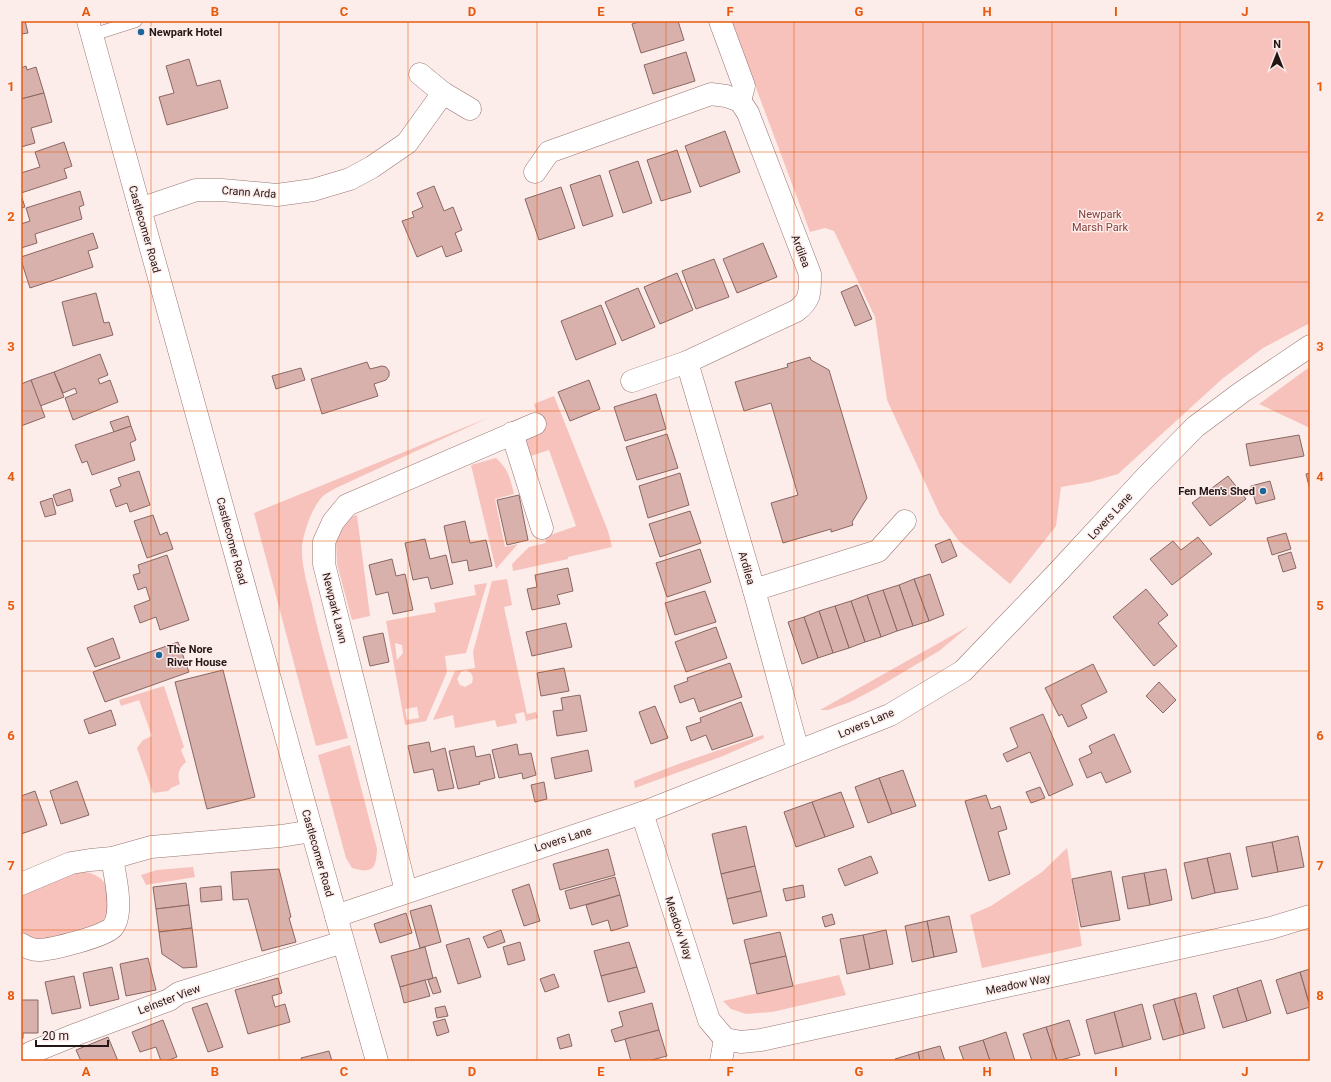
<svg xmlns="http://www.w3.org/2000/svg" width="1331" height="1082" viewBox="0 0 1331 1082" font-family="Roboto,sans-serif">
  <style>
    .green { fill: #f7c2bb; fill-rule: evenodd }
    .building { fill: #d8b1ac; stroke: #8a6763 }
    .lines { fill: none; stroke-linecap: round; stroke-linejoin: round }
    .service-casing { stroke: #9a7672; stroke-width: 13 }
    .minor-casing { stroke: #9a7672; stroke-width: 23 }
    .tertiary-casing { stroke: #9a7672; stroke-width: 23 }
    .secondary-casing { stroke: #9a7672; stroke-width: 23 }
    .service { stroke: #fff; stroke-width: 12 }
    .minor { stroke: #fff; stroke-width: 22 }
    .tertiary { stroke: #fff; stroke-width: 22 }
    .secondary { stroke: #fff; stroke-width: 22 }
    .grid { fill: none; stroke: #e8590c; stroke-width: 1; stroke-opacity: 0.55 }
    .poi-dot { fill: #1c6699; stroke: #fcecea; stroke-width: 1.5 }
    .labels { text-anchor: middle; stroke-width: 3; stroke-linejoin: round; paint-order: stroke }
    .poi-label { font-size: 11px; font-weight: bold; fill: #241615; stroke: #fcecea; text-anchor: start }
    .street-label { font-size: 11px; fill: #241615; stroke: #fcecea }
    .park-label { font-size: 11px; fill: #84403b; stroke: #fcecea }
    .neatline { fill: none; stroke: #e8590c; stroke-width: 1.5 }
    .grid-label { font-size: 13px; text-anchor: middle; font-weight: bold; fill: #e8590c }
  </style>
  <rect width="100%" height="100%" fill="#fcecea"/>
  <g class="green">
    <polygon points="731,21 1310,21 1310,323 1263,348 1222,379 1118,474 1090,482 1061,487 1056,526 1010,584 959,541 940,515 887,400 875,317 834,231 825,228 810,232"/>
    <polygon points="1310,367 1310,428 1259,404 1304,371"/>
    <polygon points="554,396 608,531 612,547 568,557 568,559 513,571 512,564 529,547 546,543 545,537 576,526 549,450 531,456 524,437 542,430 534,404"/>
    <path d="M490 417 336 488C332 490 327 493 323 496 312 507 304 531 302 546 301 564 307 583 311 600 321 646 335 692 348 738L316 746 254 513Z"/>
    <path d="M496 458C509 470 510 478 514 494L495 499 505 547 518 544 496 569 471 465Z"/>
    <polygon points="357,515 370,616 352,620 337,564 336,541 345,524 353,516"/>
    <path d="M507 579 512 605 504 607 527 714 536 712 538 718 526 721 524 712 515 714 517 723 497 727 495 720 455 728 453 715 433 720 455 671 475 668 473 652 492 581ZM466 670 471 673 473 678 472 683 465 687 460 685 457 679 461 672Z"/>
    <path d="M487 583 466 653 445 656 447 672 426 721 405 725 386 621 436 612 434 603 476 595 474 585ZM395 643 402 645 403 653 397 660ZM417 707 419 718 407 720 405 709Z"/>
    <polygon points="969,626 939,651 875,689 850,702 828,710 820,710"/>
    <path d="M164 686 184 747 181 750 186 762C178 769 177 775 180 784L171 788 168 791 153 793 137 748 143 740 152 736 139 700 121 706 119 700Z"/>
    <polygon points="763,735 764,738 723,756 635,788 634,781 681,763"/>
    <path d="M350 745 377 849C376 869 373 874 352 868L346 858 318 755Z"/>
    <polygon points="1067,848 1082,946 982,968 970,915 991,906 1042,872"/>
    <polygon points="193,867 195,877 146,885 141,875 157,870"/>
    <path d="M77 871C101 872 113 885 108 909 107 916 106 921 100 926 91 932 47 938 34 940L23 933 21 929V898L26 891Z"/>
    <polygon points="839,975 846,995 772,1012 746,1014 731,1009 723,1001"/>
  </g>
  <g class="building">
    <polygon points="21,21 25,21 28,33 21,34"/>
    <polygon points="642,21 678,21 684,40 641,53 632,24"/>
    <polygon points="686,52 695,81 653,94 644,65"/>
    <polygon points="189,59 197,86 220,80 228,108 167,125 159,97 174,93 166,66"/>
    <polygon points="26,66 27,70 36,67 44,93 21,99 21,68"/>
    <polygon points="44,93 52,122 31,128 35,143 21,147 21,99"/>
    <polygon points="725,131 740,172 700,187 685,146"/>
    <polygon points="64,142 72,166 64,169 67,178 21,193 21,173 40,167 35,152"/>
    <polygon points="677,150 691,192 661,201 647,160"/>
    <polygon points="638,161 652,203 623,213 609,171"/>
    <polygon points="600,175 613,216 583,226 570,185"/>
    <polygon points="434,186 444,211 453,207 462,230 455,233 462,251 446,257 442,246 417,257 402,221 414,217 412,212 423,207 417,193"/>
    <polygon points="561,187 575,228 539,240 525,199"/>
    <polygon points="80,191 84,205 79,207 82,219 35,234 37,243 21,248 21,224 30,221 26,208"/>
    <polygon points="21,195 25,207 21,208"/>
    <polygon points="93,233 98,248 88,251 93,267 30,288 21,260 21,257"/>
    <polygon points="763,243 777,277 737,293 723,259"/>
    <polygon points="714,259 729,297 696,309 682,271"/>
    <polygon points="677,273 693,310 660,324 644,287"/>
    <polygon points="857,285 872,319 855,326 841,292"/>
    <polygon points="638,288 655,327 622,341 605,302"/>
    <polygon points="96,293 104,323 109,322 113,335 73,346 62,302"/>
    <polygon points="601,305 616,344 576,360 561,321"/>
    <polygon points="100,354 108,375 98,379 100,384 110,380 118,402 73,420 65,398 77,393 75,388 63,393 54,372"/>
    <polygon points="810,357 811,360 829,370 867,498 852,522 853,525 831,532 831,529 783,543 771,503 798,495 771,403 744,411 735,382 788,367 787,364"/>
    <polygon points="367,362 370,369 382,366 386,367 389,371 389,376 386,380 374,384 378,396 322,414 311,379"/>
    <polygon points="301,368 305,380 276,389 272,376"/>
    <polygon points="54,372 64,397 40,406 31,380"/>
    <polygon points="31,380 45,417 21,426 21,384"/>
    <polygon points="589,380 600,409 570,421 558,392"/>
    <polygon points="656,394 666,429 625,441 614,407"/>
    <polygon points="128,416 131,426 114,432 110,422"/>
    <polygon points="131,426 136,440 130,443 135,460 92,475 87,461 82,463 75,445"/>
    <polygon points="667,434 678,468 637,480 626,447"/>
    <polygon points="1299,435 1304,456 1250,466 1246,444"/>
    <polygon points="139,471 150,505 130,512 127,503 116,507 110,490 121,486 118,478"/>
    <polygon points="680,473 689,505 648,518 639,486"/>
    <polygon points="1310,473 1310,490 1306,474"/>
    <polygon points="1228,476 1246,499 1210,526 1192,503"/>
    <polygon points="1270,481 1275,499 1256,504 1251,486"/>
    <polygon points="70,489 73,501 57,506 53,495"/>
    <polygon points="519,495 528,540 507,545 497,500"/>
    <polygon points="52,498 56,514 45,517 40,502"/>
    <polygon points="690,511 701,543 660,557 649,524"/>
    <polygon points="153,515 160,535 167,532 173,549 147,558 134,521"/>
    <polygon points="465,521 470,543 486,540 492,566 469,571 467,560 452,563 444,526"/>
    <polygon points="1286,533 1291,549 1272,555 1267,538"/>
    <polygon points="1198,537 1212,554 1172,585 1150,559 1173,541 1181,550"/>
    <polygon points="425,539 430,559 446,555 453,584 431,589 428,577 413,580 405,543"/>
    <polygon points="950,539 957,556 942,563 935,545"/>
    <polygon points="700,549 711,582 667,597 656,563"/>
    <polygon points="1291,552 1296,568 1283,572 1278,556"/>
    <polygon points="167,555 189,620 160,630 156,617 140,623 134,606 150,600 146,587 138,590 133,575 140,573 138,565"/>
    <polygon points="392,559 396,576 405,574 413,610 393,614 388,592 376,595 369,565"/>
    <polygon points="568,568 573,591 557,595 560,604 532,610 527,589 537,587 535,575"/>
    <polygon points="930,574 944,615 929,621 914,579"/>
    <polygon points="914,579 929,621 913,626 899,585"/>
    <polygon points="899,585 913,626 897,631 883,590"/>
    <polygon points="1146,589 1168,615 1158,623 1177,646 1154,666 1113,617"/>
    <polygon points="883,590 897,631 881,637 867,595"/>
    <polygon points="705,591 716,622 675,635 665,603"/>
    <polygon points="867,595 881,637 865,642 851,601"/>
    <polygon points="851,601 865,642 849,648 835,606"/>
    <polygon points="835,606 849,648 833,653 819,611"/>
    <polygon points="819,611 833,653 818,658 804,617"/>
    <polygon points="804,617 818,658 802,664 788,622"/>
    <polygon points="566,623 572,647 532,656 526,632"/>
    <polygon points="716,627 727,658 686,672 675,642"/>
    <polygon points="383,633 389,662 370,666 363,637"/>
    <polygon points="113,638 120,658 95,667 87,648"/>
    <polygon points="178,642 189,672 105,702 93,672"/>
    <polygon points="730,663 742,697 699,712 694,698 680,703 674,686 688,681 687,678"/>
    <polygon points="1093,664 1107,692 1081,705 1087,718 1068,727 1062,714 1059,716 1045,688"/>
    <polygon points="564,668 569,691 541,696 537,673"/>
    <polygon points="223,670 255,797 207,809 175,682"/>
    <polygon points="1159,682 1176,700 1163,713 1146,696"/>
    <polygon points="580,695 587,731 557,736 553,711 563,710 561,698"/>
    <polygon points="741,702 753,736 712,750 706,735 691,741 686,727 701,722 700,718"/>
    <polygon points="655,706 668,738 651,744 639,712"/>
    <polygon points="111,710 116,725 89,734 84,720"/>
    <polygon points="1043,714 1073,785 1049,796 1030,752 1007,762 1003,754 1018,747 1010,728"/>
    <polygon points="1114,734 1131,772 1106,783 1101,772 1087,778 1079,759 1092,753 1089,746"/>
    <polygon points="429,742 431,752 445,748 454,788 438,791 433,769 414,773 408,746"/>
    <polygon points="517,744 519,755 531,753 536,775 523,779 522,773 499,778 492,750"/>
    <polygon points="474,746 476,757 490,754 495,778 479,782 480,784 458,789 449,751"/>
    <polygon points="588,750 592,771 555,779 551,758"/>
    <polygon points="903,770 916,806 892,814 879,778"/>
    <polygon points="879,778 892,814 868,823 855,787"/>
    <polygon points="77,781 89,815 61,824 50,791"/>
    <polygon points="544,782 547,799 535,802 531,785"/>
    <polygon points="1040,787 1045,798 1031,803 1026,792"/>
    <polygon points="35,791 47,825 21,834 21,796"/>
    <polygon points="841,792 854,827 825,837 812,802"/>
    <polygon points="986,795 991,809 1000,806 1007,829 998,832 1010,874 989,881 965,801"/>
    <polygon points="812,802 825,837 796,847 784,812"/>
    <polygon points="746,826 755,866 721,874 712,834"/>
    <polygon points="1298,836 1304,867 1278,872 1272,842"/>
    <polygon points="1272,842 1278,872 1252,877 1246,847"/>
    <polygon points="608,849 615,875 560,890 553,864"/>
    <polygon points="1230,853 1238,889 1215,893 1207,858"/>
    <polygon points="871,856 878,873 845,886 838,869"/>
    <polygon points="1207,858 1215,893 1192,899 1184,863"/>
    <polygon points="755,866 761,891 727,899 721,874"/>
    <polygon points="279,869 291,917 289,918 296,942 262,951 248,899 233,900 231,872"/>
    <polygon points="1166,869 1172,900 1150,905 1144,873"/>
    <polygon points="1111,871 1120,920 1081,927 1072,879"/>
    <polygon points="1144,873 1150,905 1128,909 1122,877"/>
    <polygon points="615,877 620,895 570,909 565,891"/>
    <polygon points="186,883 189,905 156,909 153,887"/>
    <polygon points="529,884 540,921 524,926 512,890"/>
    <polygon points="803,885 805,897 786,901 783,889"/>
    <polygon points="221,886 222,900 201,902 200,888"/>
    <polygon points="761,891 767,916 733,924 727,899"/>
    <polygon points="620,895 628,926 611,931 608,920 592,925 586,905"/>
    <polygon points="189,905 192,928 159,932 156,909"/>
    <polygon points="431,905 441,942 420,948 410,911"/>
    <polygon points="406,913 412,933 380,943 374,924"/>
    <polygon points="832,914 835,924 825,927 822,917"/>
    <polygon points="949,916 957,952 934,957 927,921"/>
    <polygon points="927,921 934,957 912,962 905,926"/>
    <polygon points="192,928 197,967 183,968 162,954 159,932"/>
    <polygon points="501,930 505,942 488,948 483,937"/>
    <polygon points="886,930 893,964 870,969 863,935"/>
    <polygon points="780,932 786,956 750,964 744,940"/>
    <polygon points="863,935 870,969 847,974 840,939"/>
    <polygon points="469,938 481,977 458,984 446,945"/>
    <polygon points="520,942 525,960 508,965 503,947"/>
    <polygon points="629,942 637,967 601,976 594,951"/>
    <polygon points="425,947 433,978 400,987 391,956"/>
    <polygon points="786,956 793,986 757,994 750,964"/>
    <polygon points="148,958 156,990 126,996 120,964"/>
    <polygon points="112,967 119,999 90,1006 83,973"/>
    <polygon points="637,967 645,992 608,1002 601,976"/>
    <polygon points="1310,969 1310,1006 1300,972"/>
    <polygon points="1300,972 1310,1007 1287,1014 1276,980"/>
    <polygon points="554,974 559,987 545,992 540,979"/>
    <polygon points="74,976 81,1008 52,1014 45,982"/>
    <polygon points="436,977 441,992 433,994 428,980"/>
    <polygon points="278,978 282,993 272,996 275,1007 285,1004 290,1022 248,1034 235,990"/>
    <polygon points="425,980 430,996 404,1003 400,987"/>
    <polygon points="1261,980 1271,1013 1247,1021 1237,988"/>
    <polygon points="1237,988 1247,1021 1223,1028 1213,996"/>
    <polygon points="1196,993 1205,1028 1184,1034 1174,999"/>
    <polygon points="1174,999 1184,1034 1163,1040 1153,1005"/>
    <polygon points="21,1000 38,1000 38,1033 23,1033 23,1038 21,1040"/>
    <polygon points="207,1003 223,1047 208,1052 192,1008"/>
    <polygon points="652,1003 659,1030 615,1042 611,1030 623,1026 619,1012"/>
    <polygon points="1142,1004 1151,1039 1123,1047 1114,1012"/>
    <polygon points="445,1006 448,1016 437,1018 435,1008"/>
    <polygon points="1114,1012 1123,1047 1095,1054 1086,1020"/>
    <polygon points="445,1019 449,1032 437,1036 433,1022"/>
    <polygon points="163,1020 177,1057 166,1061 161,1061 156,1047 140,1052 132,1032"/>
    <polygon points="1069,1020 1080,1055 1057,1061 1046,1027"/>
    <polygon points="1046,1027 1057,1061 1032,1061 1023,1034"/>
    <polygon points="659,1030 667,1056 648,1061 631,1061 625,1039"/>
    <polygon points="1006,1032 1015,1061 990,1061 983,1040"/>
    <polygon points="569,1034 572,1046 560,1049 557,1038"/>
    <polygon points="108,1037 118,1061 81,1061 76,1050"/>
    <polygon points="983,1040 990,1061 964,1061 959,1047"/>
    <polygon points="940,1046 945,1061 920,1061 918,1052"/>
    <polygon points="329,1051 332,1061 302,1061 301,1058"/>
    <polygon points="918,1052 920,1061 896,1061 895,1059"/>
  </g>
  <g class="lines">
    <defs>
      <polyline id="service" points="92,35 136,21"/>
      <g id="minor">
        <polyline points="720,21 744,86 740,101"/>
        <polyline points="443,93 470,109"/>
        <path d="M535 172 549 152 711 94 726 96 740 101 748 113 810 274C810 292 811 300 796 311L687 362 632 381"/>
        <polyline points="140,209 196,190 222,190 277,195 313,190 350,179 372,167 407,143 443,93 420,74"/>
        <polyline points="687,362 754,590 798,751"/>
        <polyline points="512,433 542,528"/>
        <polyline points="754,590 878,551 905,521"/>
        <polyline points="642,813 709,1020 725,1039 741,1042 761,1040 1271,928 1310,916"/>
        <polyline points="21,884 71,863 90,860 112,858 151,847 281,836 312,831"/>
        <polyline points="406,891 324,564 324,542 333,522 347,505 535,424"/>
        <path d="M21 944C25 947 33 950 38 950 50 950 107 936 113 927 124 912 115 876 112 858"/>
        <polyline points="33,1061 30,1053 77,1034 169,1000 179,993 343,942"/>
        <polyline points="721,1061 725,1039"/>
      </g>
      <polyline id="tertiary" points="336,916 642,813 890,715 963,671 1058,572 1146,477 1195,427 1242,392 1310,346"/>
      <polyline id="secondary" points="88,21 312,831 377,1061"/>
    </defs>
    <use href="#service" class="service-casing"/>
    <use href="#minor" class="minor-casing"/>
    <use href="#tertiary" class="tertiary-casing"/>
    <use href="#secondary" class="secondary-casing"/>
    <use href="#service" class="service"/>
    <use href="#minor" class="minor"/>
    <use href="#tertiary" class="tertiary"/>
    <use href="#secondary" class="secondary"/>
  </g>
  <path class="grid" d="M151 21V1061M279 21V1061M408 21V1061M537 21V1061M666 21V1061M794 21V1061M923 21V1061M1052 21V1061M1180 21V1061M21 152H1310M21 282H1310M21 411H1310M21 541H1310M21 671H1310M21 800H1310M21 930H1310"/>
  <g class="poi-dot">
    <circle cx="141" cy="32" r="4"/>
    <circle cx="1263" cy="491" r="4"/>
    <circle cx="159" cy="655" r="4"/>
  </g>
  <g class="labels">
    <g class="poi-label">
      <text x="149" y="36">Newpark Hotel</text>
      <text x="1255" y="495" text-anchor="end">Fen Men's Shed</text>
      <text x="167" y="653">The Nore<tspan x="167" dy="13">River House</tspan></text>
    </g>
    <g class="street-label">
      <text transform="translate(249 192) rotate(4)" y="4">Crann Arda</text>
      <text transform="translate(145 229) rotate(74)" y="4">Castlecomer Road</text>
      <text transform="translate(801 251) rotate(69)" y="4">Ardilea</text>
      <text transform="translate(1110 516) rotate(-47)" y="4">Lovers Lane</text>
      <text transform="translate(232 541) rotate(75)" y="4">Castlecomer Road</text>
      <text transform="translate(747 568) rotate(74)" y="4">Ardilea</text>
      <text transform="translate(335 608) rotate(76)" y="4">Newpark Lawn</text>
      <text transform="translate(866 723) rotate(-23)" y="4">Lovers Lane</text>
      <text transform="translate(563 839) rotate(-18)" y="4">Lovers Lane</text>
      <text transform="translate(318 853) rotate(74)" y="4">Castlecomer Road</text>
      <text transform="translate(679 928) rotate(72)" y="4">Meadow Way</text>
      <text transform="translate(1018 984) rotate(-12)" y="4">Meadow Way</text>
      <text transform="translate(169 999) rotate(-21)" y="4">Leinster View</text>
    </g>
    <g class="park-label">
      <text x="1100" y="218">Newpark<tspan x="1100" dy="13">Marsh Park</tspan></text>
    </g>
  </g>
  <rect width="1331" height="1082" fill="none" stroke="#fcecea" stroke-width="44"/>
  <g transform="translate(1277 54)" stroke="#fcecea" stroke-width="3" paint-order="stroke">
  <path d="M0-3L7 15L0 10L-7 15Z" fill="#241615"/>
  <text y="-6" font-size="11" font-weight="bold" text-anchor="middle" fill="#241615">N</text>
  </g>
  <path d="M36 1040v6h72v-6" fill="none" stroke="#241615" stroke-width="2"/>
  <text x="42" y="1040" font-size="12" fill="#241615" stroke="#fcecea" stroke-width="3" paint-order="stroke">20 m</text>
  <rect x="22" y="22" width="1287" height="1038" class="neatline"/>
  <g class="grid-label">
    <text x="86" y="16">A</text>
    <text x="215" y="16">B</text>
    <text x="344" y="16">C</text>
    <text x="472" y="16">D</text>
    <text x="601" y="16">E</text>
    <text x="730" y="16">F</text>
    <text x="859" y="16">G</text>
    <text x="987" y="16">H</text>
    <text x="1116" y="16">I</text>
    <text x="1245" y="16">J</text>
    <text x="11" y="91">1</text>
    <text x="1320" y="91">1</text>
    <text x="11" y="221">2</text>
    <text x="1320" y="221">2</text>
    <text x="11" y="351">3</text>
    <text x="1320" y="351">3</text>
    <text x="11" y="481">4</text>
    <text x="1320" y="481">4</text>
    <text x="11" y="610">5</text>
    <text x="1320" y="610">5</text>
    <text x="11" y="740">6</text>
    <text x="1320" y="740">6</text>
    <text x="11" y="870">7</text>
    <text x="1320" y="870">7</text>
    <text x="11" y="1000">8</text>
    <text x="1320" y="1000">8</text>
    <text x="86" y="1076">A</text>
    <text x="215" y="1076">B</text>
    <text x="344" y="1076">C</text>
    <text x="472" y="1076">D</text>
    <text x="601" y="1076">E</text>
    <text x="730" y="1076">F</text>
    <text x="859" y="1076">G</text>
    <text x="987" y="1076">H</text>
    <text x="1116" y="1076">I</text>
    <text x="1245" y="1076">J</text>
  </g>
</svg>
